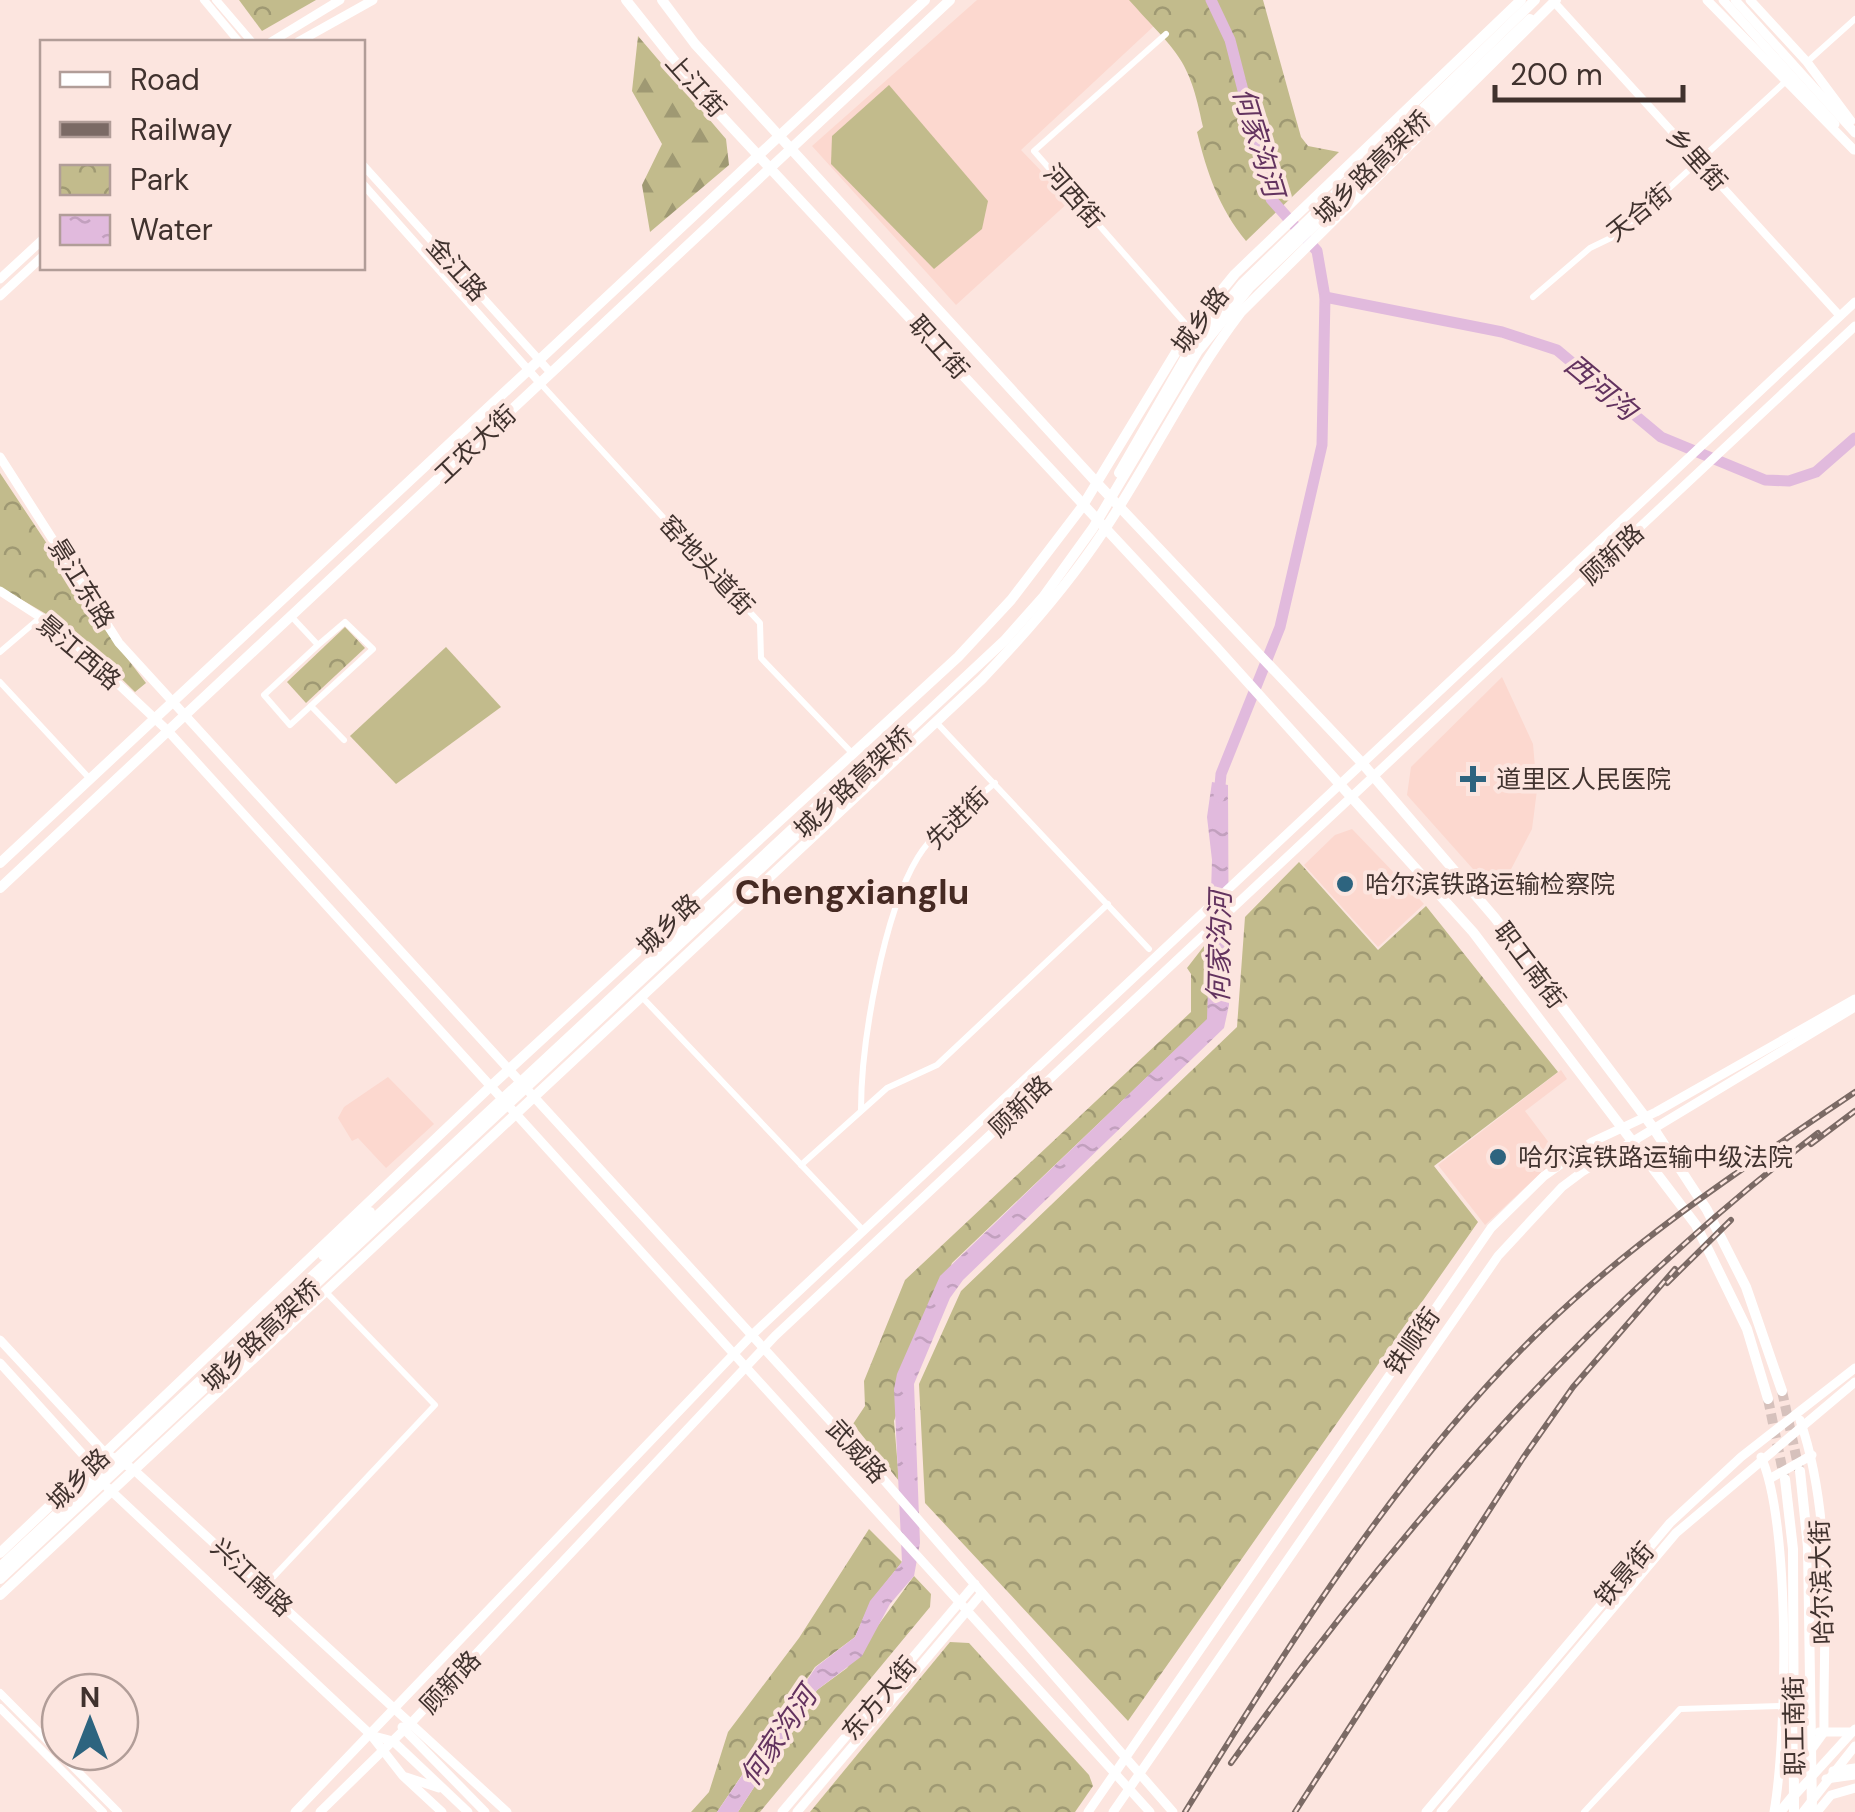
<svg xmlns="http://www.w3.org/2000/svg" width="1855" height="1812" viewBox="0 0 1855 1812" font-family="'DM Sans','Noto Sans SC',sans-serif">
  <style>
    .built { fill: #fcd8cf }
    .forest { fill: url(#forest-firs) }
    .park { fill: url(#park-crowns) }
    .pitch { fill: #c2bb8c }
    .water { fill: url(#water-ripples) }
    .lines { fill: none; stroke-linecap: round; stroke-linejoin: round }
    .river { stroke: #e1badd; stroke-width: 11 }
    .primary-tunnel { stroke: #d6c1bc; stroke-width: 10; stroke-dasharray: 10 5; stroke-linecap: butt }
    .minor { stroke: #fff; stroke-width: 6 }
    .tertiary { stroke: #fff; stroke-width: 8 }
    .secondary { stroke: #fff; stroke-width: 9 }
    .primary { stroke: #fff; stroke-width: 10 }
    .trunk { stroke: #fff; stroke-width: 10 }
    .rail-casing { stroke: #7b6a65; stroke-width: 6 }
    .rail { stroke: #fce5df; stroke-width: 2.5; stroke-dasharray: 8; stroke-linecap: butt }
    .poi-dot { fill: #2d647f; stroke: #fce5df; stroke-width: 4 }
    .labels { text-anchor: middle; stroke-width: 8; stroke-linejoin: round; paint-order: stroke }
    .street-label { font-size: 25px; fill: #40322e; stroke: #fce5df }
    .poi-label { font-size: 25px; fill: #40322e; stroke: #fce5df; text-anchor: start }
    .water-label { font-size: 28px; font-style: italic; fill: #63335f; stroke: #fce5df }
    .district-label { font-size: 35px; font-weight: bold; fill: #462a23; stroke: #fce5df }
  </style>
  <defs>
    <pattern id="forest-firs" width="22" height="20" patternUnits="userSpaceOnUse" patternTransform="scale(2.5)"><rect width="22" height="20" fill="#c2bb8c"/><path d="M5 1l3.5 6h-7zM16 11l3.5 6h-7z" fill="#9f9973"/></pattern>
    <pattern id="park-crowns" width="20" height="18" patternUnits="userSpaceOnUse" patternTransform="scale(2.5)"><rect width="20" height="18" fill="#c2bb8c"/><path d="M2 6a3 3 0 1 1 6 0M12 15a3 3 0 1 1 6 0" fill="none" stroke="#9f9973"/></pattern>
    <pattern id="water-ripples" width="26" height="14" patternUnits="userSpaceOnUse" patternTransform="scale(2.5)"><rect width="26" height="14" fill="#e1badd"/><path d="M2 4q2-2 4 0t4 0M15 11q2-2 4 0t4 0" fill="none" stroke="#c2a0be"/></pattern>
  </defs>
  <rect width="100%" height="100%" fill="#fce5df"/>
  <g class="built">
    <polygon points="977,0 1131,0 1154,26 1021,150 1070,201 956,305 812,146"/>
    <polygon points="1502,677 1533,744 1537,790 1532,829 1497,896 1407,795 1411,767"/>
    <polygon points="1352,829 1424,904 1378,947 1304,865 1335,835"/>
    <polygon points="1561,1070 1567,1079 1525,1111 1559,1156 1485,1225 1438,1165"/>
    <polygon points="388,1077 434,1124 386,1168 358,1138 352,1141 338,1118 344,1107"/>
  </g>
  <polygon class="forest" points="638,36 726,139 729,165 650,232 642,185 662,144 632,91"/>
  <g class="park">
    <polygon points="239,0 316,0 262,31"/>
    <path d="M1129 0H1263L1301 137 1308 146 1339 152 1246 241C1219 208 1207 173 1197 132L1203 127C1189 55 1176 53 1129 0Z"/>
    <polygon points="0,473 97,619 146,683 135,692 70,628 0,587"/>
    <polygon points="345,627 365,648 306,703 287,682"/>
    <polygon points="1299,862 1378,950 1426,906 1558,1072 1434,1166 1478,1222 1128,1721 925,1503 919,1384 961,1291 1237,1027 1245,917"/>
    <polygon points="1211,937 1208,1019 952,1263 894,1421 899,1481 853,1424 865,1406 864,1381 905,1280 1191,1012 1191,974 1187,968"/>
    <polygon points="869,1529 902,1562 871,1601 855,1637 815,1667 717,1812 691,1812 709,1792 728,1732 799,1638"/>
    <polygon points="914,1576 931,1594 930,1607 760,1812 738,1812 817,1690 847,1668"/>
    <polygon points="950,1642 969,1643 1089,1775 1093,1786 1075,1812 810,1812"/>
  </g>
  <g class="pitch">
    <polygon points="889,85 988,201 982,229 934,269 831,164 832,136"/>
    <polygon points="446,647 501,707 396,784 350,736"/>
  </g>
  <polygon class="water" points="1212,782 1228,785 1229,1005 1224,1028 963,1280 950,1298 914,1384 920,1543 914,1576 890,1604 862,1656 817,1690 738,1812 717,1812 816,1667 855,1637 870,1601 902,1562 894,1389 897,1374 940,1276 1207,1019 1212,860 1207,817"/>
  <g class="lines">
    <g class="river">
      <polyline points="1211,0 1230,40 1271,199 1317,251 1325,297 1322,445 1280,627 1221,774 1219,797"/>
      <polyline points="1325,297 1502,332 1557,350 1661,437 1765,480 1789,481 1816,472 1855,438"/>
    </g>
    <g class="primary-tunnel">
      <polyline points="1782,1391 1799,1470"/>
      <polyline points="1768,1399 1784,1477"/>
    </g>
    <g class="minor">
      <polyline points="1166,34 1034,151 1190,329"/>
      <polyline points="1807,62 1855,19"/>
      <polyline points="1533,297 1590,248 1619,234 1785,82"/>
      <polyline points="540,383 760,623 761,658 853,754"/>
      <polyline points="291,616 318,645 264,695 290,725 373,649 345,622 318,645"/>
      <polyline points="0,652 41,617"/>
      <polyline points="0,682 90,779"/>
      <polyline points="311,706 344,740"/>
      <polyline points="935,721 1149,949"/>
      <polyline points="641,996 863,1230"/>
      <path d="M861 1110C861 1043 883 914 918 857 936 828 969 805 995 783"/>
      <polyline points="801,1165 887,1088 937,1065 1108,904"/>
      <polyline points="263,1588 435,1405 326,1292"/>
      <polyline points="1584,1812 1680,1709 1781,1706"/>
    </g>
    <g class="tertiary">
      <polyline points="204,0 239,42"/>
      <polyline points="216,0 252,42"/>
      <polyline points="1554,2 1840,316"/>
      <polyline points="362,164 551,373"/>
      <polyline points="362,183 540,383"/>
      <polyline points="0,1693 118,1812"/>
      <polyline points="0,1708 103,1812"/>
    </g>
    <g class="secondary">
      <polyline points="1707,0 1854,150"/>
      <polyline points="1723,0 1835,124"/>
      <polyline points="1735,0 1855,133"/>
      <polyline points="1750,0 1807,62 1851,121"/>
      <polyline points="271,42 340,0"/>
      <polyline points="298,42 373,0"/>
      <polyline points="0,279 42,240"/>
      <polyline points="0,296 42,257"/>
      <polyline points="0,457 119,643 876,1471 1173,1812"/>
      <polyline points="0,591 62,631 168,731 1150,1812"/>
      <polyline points="0,1340 105,1453 133,1469 507,1812"/>
      <polyline points="0,1363 96,1469"/>
      <path d="M1800 1420C1834 1519 1823 1629 1824 1732L1811 1750"/>
      <path d="M1761 1457C1791 1521 1787 1739 1774 1812"/>
      <polyline points="1771,1478 1812,1455"/>
      <polyline points="107,1487 371,1735 403,1776 442,1812"/>
      <polyline points="402,1727 485,1812"/>
      <polyline points="1819,1732 1851,1732"/>
      <polyline points="374,1736 393,1741 468,1812"/>
      <polyline points="1833,1771 1855,1768"/>
      <polyline points="406,1777 439,1788"/>
      <polyline points="1826,1779 1855,1775"/>
      <polyline points="1795,1795 1855,1729"/>
      <polyline points="295,1812 752,1335 1855,302"/>
      <polyline points="320,1812 412,1722 775,1336 1855,326"/>
      <polyline points="782,1812 975,1584"/>
      <polyline points="797,1812 982,1593"/>
      <polyline points="1088,1812 1491,1228 1544,1176 1592,1142 1656,1112 1855,999"/>
      <polyline points="1113,1812 1498,1256 1562,1187 1582,1172 1855,1007"/>
      <polyline points="1426,1812 1670,1523 1741,1457 1855,1368"/>
      <polyline points="1441,1812 1676,1533 1855,1382"/>
      <polyline points="1803,1812 1855,1746"/>
      <polyline points="1817,1812 1831,1795 1855,1788"/>
    </g>
    <g class="primary">
      <polyline points="626,0 701,94 1216,647 1473,932 1696,1225 1747,1329 1768,1399"/>
      <polyline points="662,0 695,44 1097,483 1362,763 1495,918 1652,1126 1707,1210 1746,1287 1782,1391"/>
      <polyline points="0,863 925,0"/>
      <polyline points="0,888 950,0"/>
      <polyline points="1800,1471 1808,1547 1812,1812"/>
      <polyline points="1785,1479 1793,1549 1794,1812"/>
      <polyline points="1780,1812 1794,1795"/>
    </g>
    <g class="trunk">
      <polyline points="1119,473 1191,348 1242,284 1535,0"/>
      <polyline points="323,1255 370,1212"/>
      <polyline points="0,1553 491,1086 958,657 1011,600 1082,507 1190,329 1235,274 1521,0"/>
      <polyline points="0,1567 832,792"/>
      <polyline points="0,1579 1004,641 1044,596 1093,528 1198,351 1249,288 1530,19"/>
      <path d="M0 1595 982 679C1026 633 1068 585 1103 532 1152 459 1188 381 1241 312L1556 0"/>
    </g>
    <defs>
      <g id="rail">
        <polyline points="1811,1144 1855,1111"/>
        <polyline points="1667,1283 1731,1220"/>
        <path d="M1231 1763C1400 1528 1588 1309 1818 1133"/>
        <path d="M1185 1812C1290 1643 1397 1470 1541 1330 1636 1238 1746 1166 1855 1092"/>
        <polyline points="1295,1812 1523,1458 1573,1387 1675,1269"/>
      </g>
    </defs>
    <use href="#rail" class="rail-casing"/>
    <use href="#rail" class="rail"/>
  </g>
  <g class="poi-dot">
    <path d="M1468 764h10v10h10v10h-10v10h-10v-10h-10v-10h10z"/>
    <circle cx="1345" cy="884" r="10"/>
    <circle cx="1498" cy="1157" r="10"/>
  </g>
  <g class="labels">
    <g class="street-label">
      <text transform="translate(696 85) rotate(48)" y="9">上江街</text>
      <text transform="translate(1697 159) rotate(48)" y="9">乡里街</text>
      <text transform="translate(1372 167) rotate(-44)" y="9">城乡路高架桥</text>
      <text transform="translate(1074 196) rotate(49)" y="9">河西街</text>
      <text transform="translate(1639 212) rotate(-39)" y="9">天合街</text>
      <text transform="translate(457 269) rotate(48)" y="9">金江路</text>
      <text transform="translate(1200 320) rotate(-53)" y="9">城乡路</text>
      <text transform="translate(939 347) rotate(48)" y="9">职工街</text>
      <text transform="translate(475 444) rotate(-43)" y="9">工农大街</text>
      <text transform="translate(1612 554) rotate(-43)" y="9">顾新路</text>
      <text transform="translate(707 565) rotate(47)" y="9">窑地头道街</text>
      <text transform="translate(82 583) rotate(58)" y="9">景江东路</text>
      <text transform="translate(79 652) rotate(40)" y="9">景江西路</text>
      <text transform="translate(853 782) rotate(-43)" y="9">城乡路高架桥</text>
      <text transform="translate(957 818) rotate(-44)" y="9">先进街</text>
      <text transform="translate(668 924) rotate(-43)" y="9">城乡路</text>
      <text transform="translate(1530 965) rotate(53)" y="9">职工南街</text>
      <text transform="translate(1020 1106) rotate(-44)" y="9">顾新路</text>
      <text transform="translate(261 1335) rotate(-43)" y="9">城乡路高架桥</text>
      <text transform="translate(1412 1341) rotate(-55)" y="9">铁顺街</text>
      <text transform="translate(857 1451) rotate(48)" y="9">武威路</text>
      <text transform="translate(78 1479) rotate(-44)" y="9">城乡路</text>
      <text transform="translate(1624 1574) rotate(-49)" y="9">铁景街</text>
      <text transform="translate(252 1577) rotate(43)" y="9">兴江南路</text>
      <text transform="translate(1821 1582) rotate(-92)" y="9">哈尔滨大街</text>
      <text transform="translate(450 1682) rotate(-47)" y="9">顾新路</text>
      <text transform="translate(879 1698) rotate(-50)" y="9">东方大街</text>
      <text transform="translate(1794 1726) rotate(-91)" y="9">职工南街</text>
    </g>
    <g class="poi-label">
      <text x="1496" y="788">道里区人民医院</text>
      <text x="1365" y="893">哈尔滨铁路运输检察院</text>
      <text x="1518" y="1166">哈尔滨铁路运输中级法院</text>
    </g>
    <g class="water-label">
      <text transform="translate(1259 142) rotate(73)" y="10">何家沟河</text>
      <text transform="translate(1601 387) rotate(40)" y="10">西河沟</text>
      <text transform="translate(1219 947) rotate(-89)" y="10">何家沟河</text>
      <text transform="translate(778 1736) rotate(-56)" y="10">何家沟河</text>
    </g>
    <g class="district-label">
      <text x="852" y="904">Chengxianglu</text>
    </g>
  </g>
  <rect x="40" y="40" width="325" height="230" fill="#fce5df" stroke="#b19d98" stroke-width="2.5"/>
  <rect x="60" y="72" width="50" height="15" fill="#ffffff" stroke="#b19d98" stroke-width="2.5"/>
  <text x="130" y="90" font-size="30" fill="#40322e">Road</text>
  <rect x="60" y="122" width="50" height="15" fill="#7b6a65" stroke="#b19d98" stroke-width="2.5"/>
  <text x="130" y="140" font-size="30" fill="#40322e">Railway</text>
  <rect x="60" y="165" width="50" height="30" fill="url(#park-crowns)" stroke="#b19d98" stroke-width="2.5"/>
  <text x="130" y="190" font-size="30" fill="#40322e">Park</text>
  <rect x="60" y="215" width="50" height="30" fill="url(#water-ripples)" stroke="#b19d98" stroke-width="2.5"/>
  <text x="130" y="240" font-size="30" fill="#40322e">Water</text>
  <g transform="translate(90 1722)"><circle r="48" fill="#fce5df" stroke="#b19d98" stroke-width="2.5"/>
  <path d="M0-8L18 38L0 25L-18 38Z" fill="#2d647f"/>
  <text y="-15" font-size="28" font-weight="bold" text-anchor="middle" fill="#40322e">N</text>
  </g>
  <path d="M1495 85v15h188v-15" fill="none" stroke="#40322e" stroke-width="5"/>
  <text x="1510" y="85" font-size="30" fill="#40322e" stroke="#fce5df" stroke-width="8" paint-order="stroke">200 m</text>
</svg>
